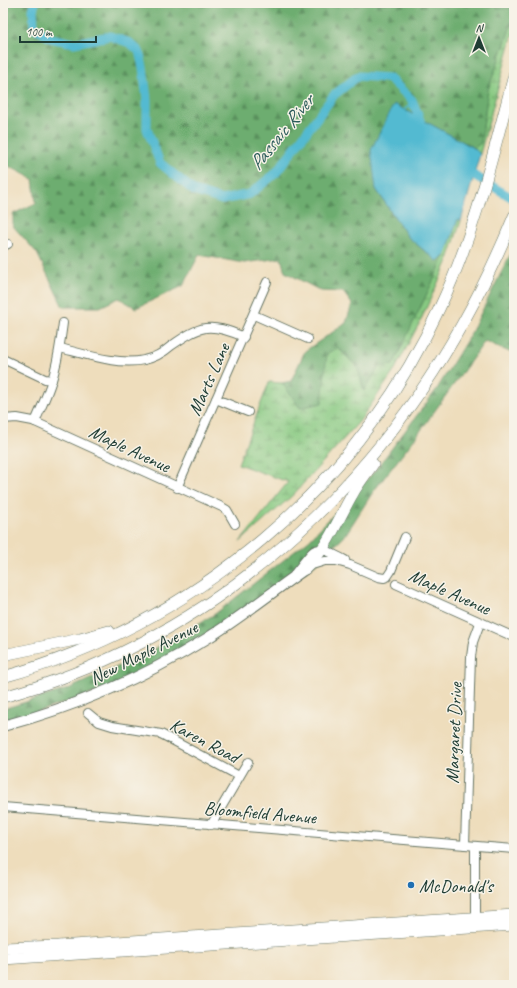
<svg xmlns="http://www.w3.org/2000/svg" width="517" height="988" viewBox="0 0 517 988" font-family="Caveat,sans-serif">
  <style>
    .forest { fill: url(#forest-firs); stroke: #467552 }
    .wetland { fill: url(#wetland-marsh); stroke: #53835a }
    .water { fill: #53bad1; stroke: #397c82 }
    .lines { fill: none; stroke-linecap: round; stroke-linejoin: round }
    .stream { stroke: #53bad1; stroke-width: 1.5 }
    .river { stroke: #53bad1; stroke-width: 9 }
    .minor-casing { stroke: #677564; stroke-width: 10 }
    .major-casing { stroke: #677564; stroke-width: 12 }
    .highway-casing { stroke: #677564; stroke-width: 12 }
    .minor { stroke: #fff; stroke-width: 8 }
    .major { stroke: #fff; stroke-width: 10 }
    .highway { stroke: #fff; stroke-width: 11 }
    .poi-dot { fill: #1f6fb2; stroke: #f7f3e8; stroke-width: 1.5 }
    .labels { text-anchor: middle; stroke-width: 3; stroke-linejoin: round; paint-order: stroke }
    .street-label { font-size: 19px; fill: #1f3d34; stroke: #f7f3e8 }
    .poi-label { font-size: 19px; fill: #1f3d34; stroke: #f7f3e8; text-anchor: start }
    .water-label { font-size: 20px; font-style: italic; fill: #2c5c5b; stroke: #f7f3e8 }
  </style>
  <defs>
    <pattern id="forest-firs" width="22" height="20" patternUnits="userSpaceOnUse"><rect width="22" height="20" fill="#6dad6f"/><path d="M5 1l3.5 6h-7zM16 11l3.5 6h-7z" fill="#598e5c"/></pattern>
    <pattern id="wetland-marsh" width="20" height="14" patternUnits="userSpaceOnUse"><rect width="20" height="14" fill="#87c981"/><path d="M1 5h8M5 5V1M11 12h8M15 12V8" fill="none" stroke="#6ea46a"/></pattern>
  </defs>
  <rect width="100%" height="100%" fill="#f7f3e8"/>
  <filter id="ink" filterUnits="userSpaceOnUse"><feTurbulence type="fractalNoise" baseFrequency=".025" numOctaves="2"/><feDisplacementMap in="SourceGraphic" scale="8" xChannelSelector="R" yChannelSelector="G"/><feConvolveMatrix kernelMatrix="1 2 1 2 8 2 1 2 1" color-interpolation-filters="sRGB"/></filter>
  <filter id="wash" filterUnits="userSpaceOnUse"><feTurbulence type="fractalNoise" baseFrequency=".012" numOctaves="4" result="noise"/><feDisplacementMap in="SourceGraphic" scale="16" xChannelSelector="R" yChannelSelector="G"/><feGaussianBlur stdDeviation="0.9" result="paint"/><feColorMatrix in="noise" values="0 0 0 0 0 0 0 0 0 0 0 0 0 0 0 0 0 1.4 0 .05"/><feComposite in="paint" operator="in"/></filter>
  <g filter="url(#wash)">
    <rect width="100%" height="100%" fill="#eeddbc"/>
    <g class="forest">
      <polygon points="3,3 495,3 497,8 511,8 514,18 488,90 481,143 474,148 395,105 376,189 408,237 437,261 445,256 393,365 379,368 364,391 357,367 339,348 322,403 300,408 282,383 291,381 305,351 346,323 352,304 343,292 321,291 285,272 281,258 244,263 199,255 183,286 136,308 119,298 100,307 63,307 37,253 13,226 13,214 36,203 33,179 3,163"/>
      <polygon points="510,255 514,257 514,354 485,341 416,437 373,492 344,537 312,567 131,681 3,723 3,709 68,689 144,655 215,614 309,540 373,473 437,389 471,333"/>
    </g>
    <g class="wetland">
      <polygon points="495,3 514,3 514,30 480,154 474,148 481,143 488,90 514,18 511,8 497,8"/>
      <polygon points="458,218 461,221 447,263 419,324 393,373 359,422 293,495 240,542 288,482 238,464 269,382 282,383 300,408 322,403 327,353 338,348 357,367 364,391 379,367 393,365 445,256"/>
    </g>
    <polygon class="water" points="394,104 474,148 480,154 461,221 458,219 445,256 437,261 408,237 376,189 371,150"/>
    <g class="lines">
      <polyline class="stream" points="404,111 412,100"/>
      <g class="river">
        <polyline points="35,3 33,10 34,27 50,38 74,43 110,36 130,43 139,51 143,67 147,99 147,129 160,163 194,191 222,200 250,194 276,173 334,95 358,76 389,78 412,100 423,128"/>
        <polyline points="465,170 514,199"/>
      </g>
    </g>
  </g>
  <g filter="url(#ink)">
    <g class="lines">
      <defs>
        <g id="minor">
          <polyline points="3,246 8,244"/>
          <polyline points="254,315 308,339"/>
          <path d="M60 348C84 354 120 366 144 360 154 358 163 353 171 346 201 325 209 322 244 337"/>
          <polyline points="3,359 45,379 52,380"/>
          <polyline points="216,399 248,412"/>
          <polyline points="3,419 17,418 33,421 222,507 227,510 235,524"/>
          <path d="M35 422C42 405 51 388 55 369 59 354 61 338 63 323"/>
          <polyline points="177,488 267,282"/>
          <polyline points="309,566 325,561 336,561 350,565 378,577 384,578 387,577 391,571 405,537"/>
          <path d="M295 573C317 547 311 542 345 560"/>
          <polyline points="396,584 514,637"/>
          <polyline points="88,713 99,722 112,726 161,734 239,776"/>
          <polyline points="3,807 514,849"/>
          <polyline points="211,825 248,762"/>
          <polyline points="465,845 471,657 473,642 480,623"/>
          <polyline points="475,846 475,917"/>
        </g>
        <path id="major" d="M3 726C74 707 143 678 206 639 240 618 272 592 305 569"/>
        <g id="highway">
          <path d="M305 569C328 548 337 521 352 495 358 484 366 474 373 464"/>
          <polyline points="3,655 80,639 109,631"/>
          <path d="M3 677C194 624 357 487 440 307 475 233 493 154 514 75"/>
          <path d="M3 697C245 630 421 445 514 216"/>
          <polyline points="3,948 58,946 514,915"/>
          <polyline points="3,959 514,925"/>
        </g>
      </defs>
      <use href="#minor" class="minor-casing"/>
      <use href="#major" class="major-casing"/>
      <use href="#highway" class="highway-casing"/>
      <use href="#minor" class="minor"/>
      <use href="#major" class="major"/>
      <use href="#highway" class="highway"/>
    </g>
  </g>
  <circle class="poi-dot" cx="411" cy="885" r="4"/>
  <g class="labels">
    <g class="street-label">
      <text transform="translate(208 379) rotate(-66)" y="7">Marts Lane</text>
      <text transform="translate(130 448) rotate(25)" y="7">Maple Avenue</text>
      <text transform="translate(450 591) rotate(24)" y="7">Maple Avenue</text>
      <text transform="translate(143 652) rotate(-27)" y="7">New Maple Avenue</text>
      <text transform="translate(453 733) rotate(-88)" y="7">Margaret Drive</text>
      <text transform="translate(205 740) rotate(28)" y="7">Karen Road</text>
      <text transform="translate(260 812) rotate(5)" y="7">Bloomfield Avenue</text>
    </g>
    <g class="poi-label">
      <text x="419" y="892">McDonald's</text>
    </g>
    <g class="water-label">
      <text transform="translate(281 132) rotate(-51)" y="7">Passaic River</text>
    </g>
  </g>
  <rect width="517" height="988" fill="none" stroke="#f7f3e8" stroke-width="16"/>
  <g transform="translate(479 38)" stroke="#f7f3e8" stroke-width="3" paint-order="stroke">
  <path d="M0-3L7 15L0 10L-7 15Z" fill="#1f3d34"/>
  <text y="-6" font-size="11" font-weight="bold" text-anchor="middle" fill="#1f3d34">N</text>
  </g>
  <path d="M20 36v6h76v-6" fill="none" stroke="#1f3d34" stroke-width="2"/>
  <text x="26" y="36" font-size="12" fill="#1f3d34" stroke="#f7f3e8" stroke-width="3" paint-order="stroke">100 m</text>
</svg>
